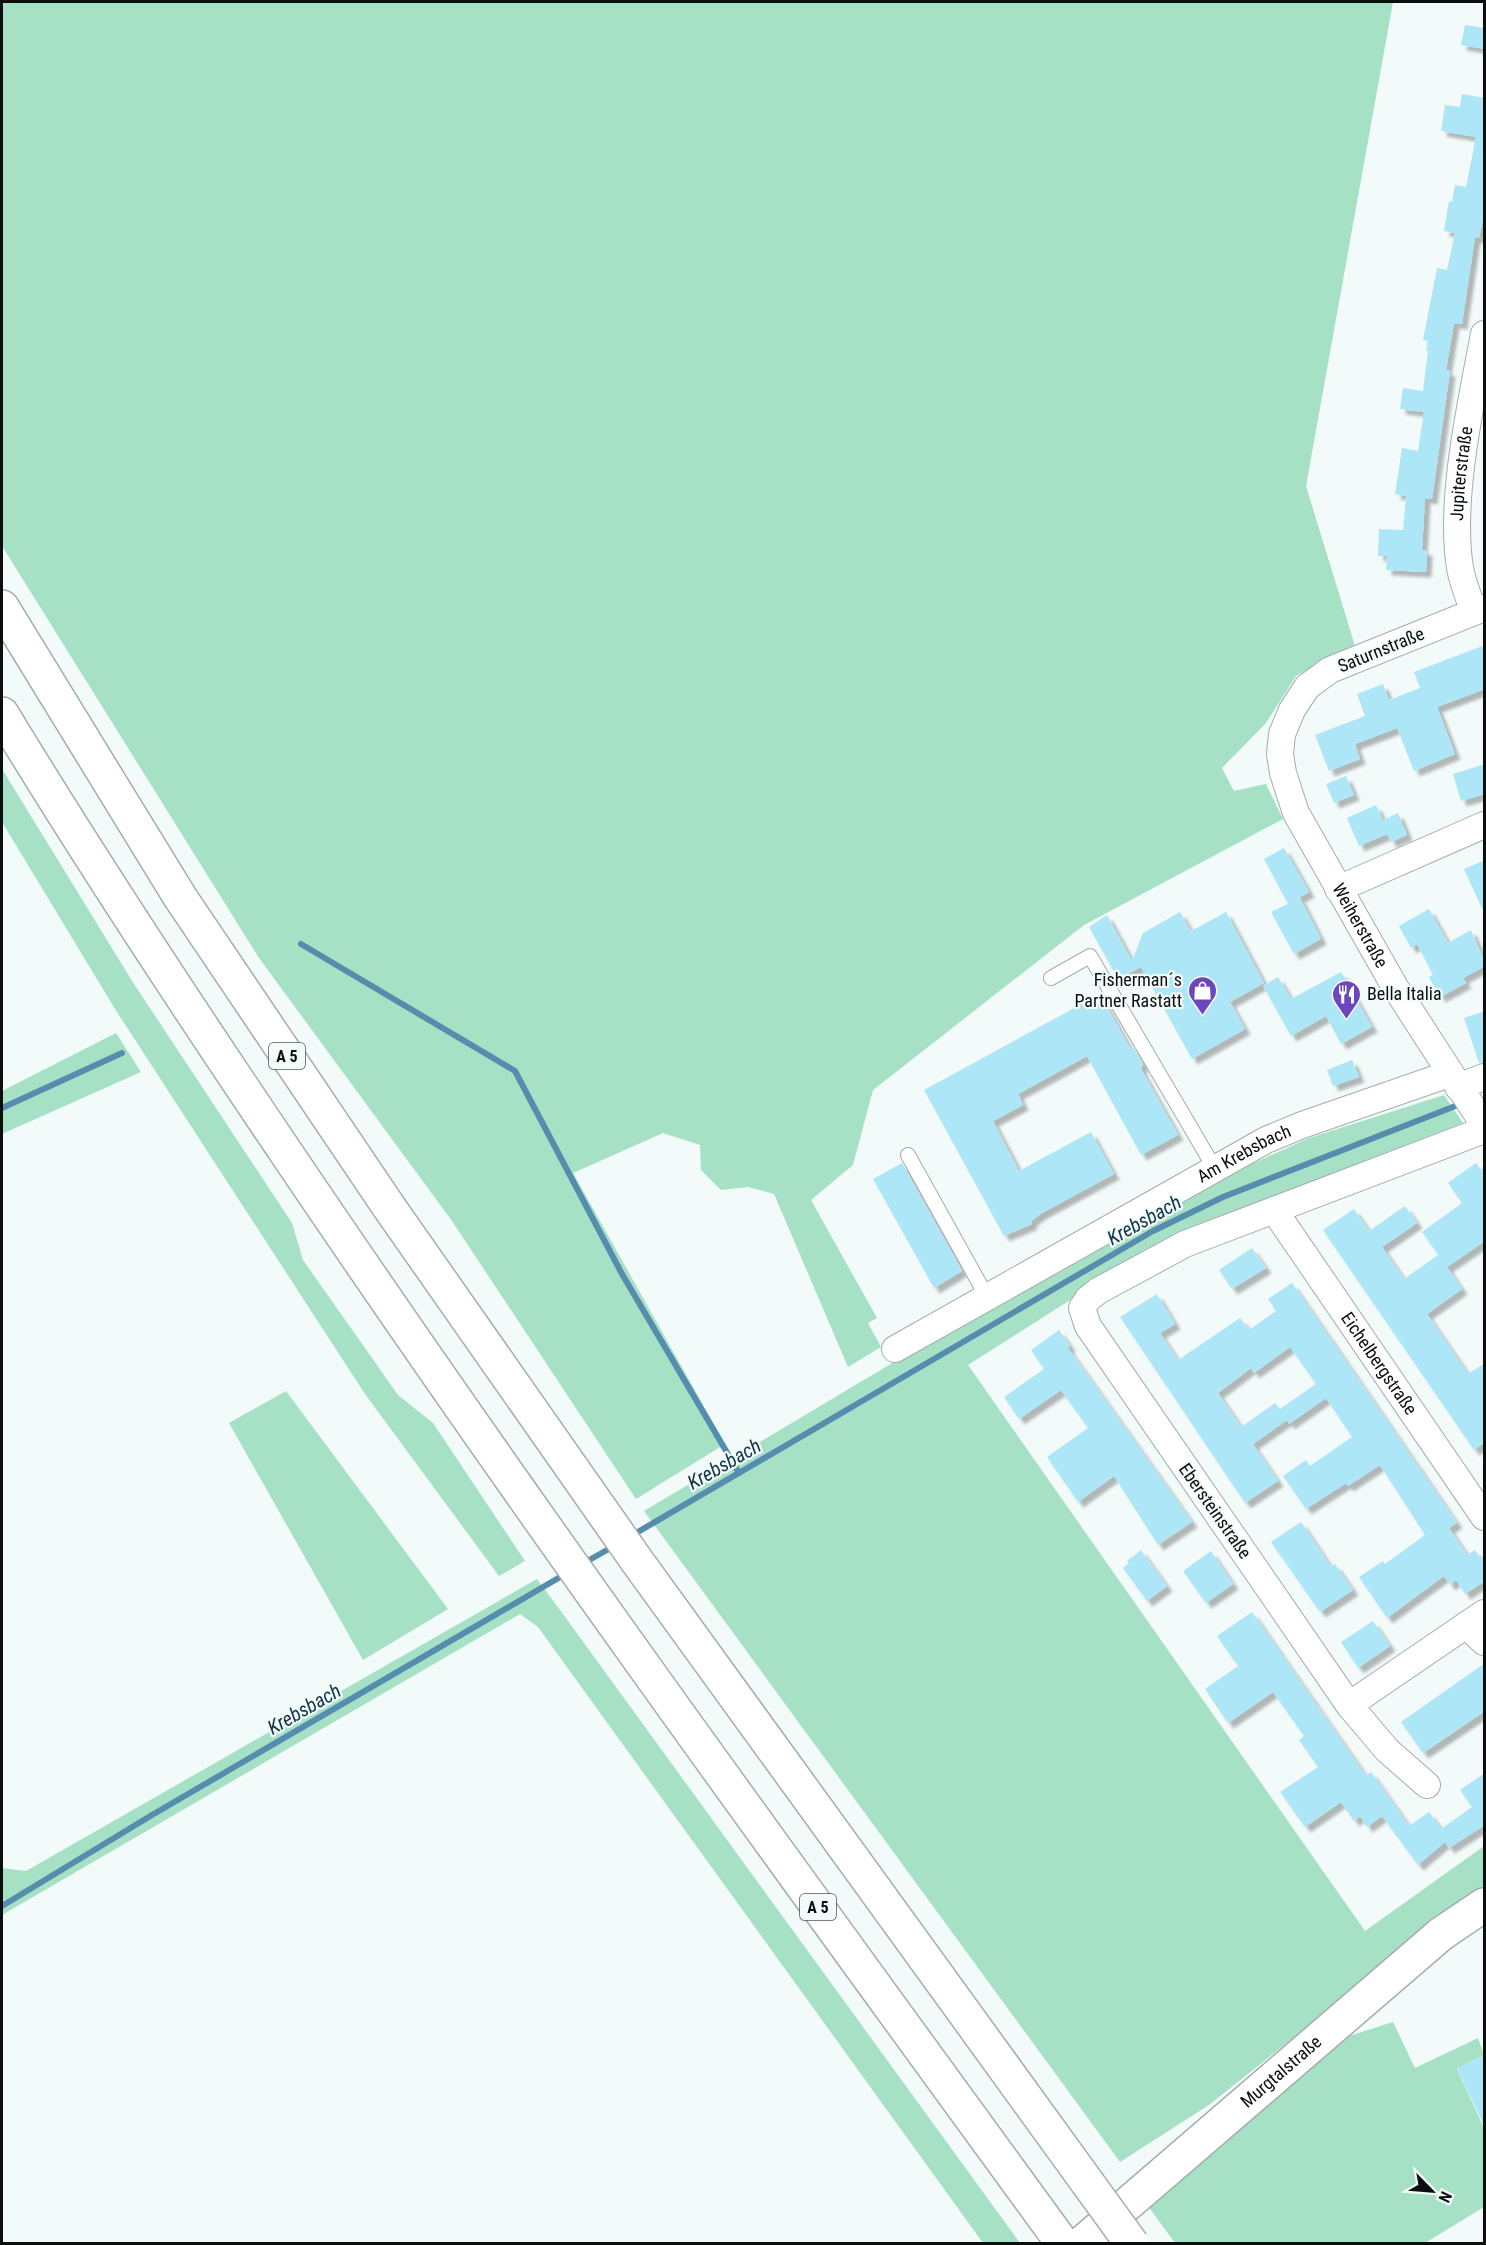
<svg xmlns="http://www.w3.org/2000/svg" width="1486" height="2245" viewBox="0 0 1486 2245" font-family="'Roboto Condensed',sans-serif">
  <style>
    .green { fill: #a6e1c5 }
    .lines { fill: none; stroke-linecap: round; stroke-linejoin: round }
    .stream { stroke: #568dae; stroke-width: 6 }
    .building { fill: #ade6f7; fill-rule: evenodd; filter: url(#shadow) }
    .service-casing { stroke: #a5acac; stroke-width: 16 }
    .minor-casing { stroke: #a5acac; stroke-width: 28 }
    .secondary-casing { stroke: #a5acac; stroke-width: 36 }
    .motorway-casing { stroke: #a5acac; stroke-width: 36 }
    .service { stroke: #fff; stroke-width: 14 }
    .minor { stroke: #fff; stroke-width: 26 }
    .secondary { stroke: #fff; stroke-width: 33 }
    .motorway { stroke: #fff; stroke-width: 33 }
    .motorway-bridge-casing { stroke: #a5acac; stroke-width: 36; stroke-linecap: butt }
    .motorway-bridge { stroke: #fff; stroke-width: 33 }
    .labels { text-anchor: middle; stroke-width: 4.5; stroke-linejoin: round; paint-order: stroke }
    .shield { fill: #f2fafa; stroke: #515555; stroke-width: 1.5 }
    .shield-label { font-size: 16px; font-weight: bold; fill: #0c0e0e }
    .street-label { font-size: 18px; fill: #0c0e0e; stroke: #f2fafa }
    .poi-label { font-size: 18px; fill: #0c0e0e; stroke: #f2fafa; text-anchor: end }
    .water-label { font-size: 20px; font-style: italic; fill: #113447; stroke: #f2fafa }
  </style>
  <defs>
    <filter id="shadow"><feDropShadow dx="5.5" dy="5.5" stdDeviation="1.5" flood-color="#0004"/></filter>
  </defs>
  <rect width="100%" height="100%" fill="#f2fafa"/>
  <g class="green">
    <polygon points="2,2 1393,2 1306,486 1355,646 1296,676 1266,723 1222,768 1234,791 1266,784 1283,819 1084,925 873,1090 853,1165 811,1200 877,1318 868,1323 881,1347 848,1367 774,1194 748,1187 721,1190 701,1170 700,1145 663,1133 573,1173 725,1444 636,1499 452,1221 259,958 2,546"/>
    <polygon points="2,769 134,984 292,1223 303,1260 398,1395 433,1423 525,1561 499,1576 365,1394 115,1009 2,822"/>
    <polygon points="116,1033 141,1072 2,1134 2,1091"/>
    <polygon points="1444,1095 1463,1123 1230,1213 1160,1243 968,1365 1365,1931 1484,1846 1484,1892 1387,1963 1209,2105 1120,2162 644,1511 899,1359 1221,1178 1309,1138"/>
    <polygon points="286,1391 448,1609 363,1660 229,1423"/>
    <polygon points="537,1579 560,1610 1020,2243 983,2243 538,1627 520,1614 2,1915 2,1868 26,1871"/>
    <polygon points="1393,2022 1415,2068 1478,2038 1484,2055 1457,2069 1484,2128 1484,2207 1425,2243 1175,2243 1148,2206 1349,2036"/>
  </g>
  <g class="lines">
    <g class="stream">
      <polyline points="301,944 515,1071 622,1274 739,1473"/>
      <polyline points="2,1108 122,1053"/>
      <polyline points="631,1536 1153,1231 1223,1197 1463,1103"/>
      <polyline points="584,1563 614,1546"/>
      <polyline points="2,1906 152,1815 567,1573"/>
    </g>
  </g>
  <g class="building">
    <polygon points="1465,25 1485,28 1485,49 1461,45"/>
    <polygon points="1462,94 1485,98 1485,209 1479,238 1475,237 1462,324 1454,323 1446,370 1450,371 1432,499 1425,498 1422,550 1427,550 1426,572 1386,570 1387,556 1378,556 1379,529 1403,530 1406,496 1395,494 1402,448 1418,451 1424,412 1400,409 1403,388 1423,391 1428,351 1426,351 1428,341 1423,340 1437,268 1447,270 1455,233 1444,231 1449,201 1452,202 1455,185 1466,187 1476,137 1441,131 1445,105 1460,107"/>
    <polygon points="1485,645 1485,689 1437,707 1455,754 1414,771 1397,728 1355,744 1360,759 1329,771 1315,735 1365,716 1357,694 1383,684 1389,700 1420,688 1414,672"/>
    <polygon points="1485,764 1485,794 1461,801 1453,774"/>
    <polygon points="1346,776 1354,795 1334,803 1326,784"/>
    <polygon points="1376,805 1383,820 1398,813 1407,835 1391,842 1387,834 1359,846 1347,818"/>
    <polygon points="1284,848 1309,892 1293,901 1300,898 1321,939 1294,954 1271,912 1288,904 1264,859"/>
    <polygon points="1485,860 1485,915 1464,869"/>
    <polygon points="1429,909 1448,943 1471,930 1485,962 1485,966 1463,978 1466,983 1440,997 1429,977 1433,975 1417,944 1411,948 1399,926"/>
    <polygon points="1180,912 1191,931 1226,912 1264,983 1230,1002 1245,1029 1192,1059 1141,967 1118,979 1089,927 1107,915 1132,961 1143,933"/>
    <polygon points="1341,972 1372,1027 1341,1044 1326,1016 1291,1036 1263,986 1278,977 1291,999"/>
    <polygon points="1100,994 1131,1050 1134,1048 1143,1064 1141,1069 1178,1135 1141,1155 1087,1056 1018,1094 1023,1105 993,1121 1019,1171 1091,1132 1114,1174 1042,1213 1031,1221 1032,1224 1004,1236 924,1090"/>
    <polygon points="1485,1011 1485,1062 1479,1063 1464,1018"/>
    <polygon points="1352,1060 1359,1077 1333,1086 1327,1070"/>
    <polygon points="902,1163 962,1271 934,1288 873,1179"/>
    <polygon points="1476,1163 1485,1175 1485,1241 1447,1267 1462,1289 1427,1314 1468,1374 1485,1363 1485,1442 1474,1450 1323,1230 1354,1209 1369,1231 1405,1206 1417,1223 1382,1247 1404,1279 1438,1255 1440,1257 1422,1232 1462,1203 1448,1183"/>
    <polygon points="1252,1248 1266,1268 1232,1289 1219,1270"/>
    <path d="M1292 1283 1457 1523 1449 1528 1467 1555 1475 1550 1485 1564V1581L1465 1594 1456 1580 1450 1585 1444 1576 1387 1618 1359 1577 1383 1561 1385 1564 1425 1535 1380 1465 1348 1486 1346 1483 1306 1509 1283 1476 1306 1460 1310 1466 1352 1437 1326 1398 1289 1424 1287 1420 1253 1444 1278 1481 1245 1503 1120 1317 1157 1294 1175 1324 1160 1333 1178 1360 1240 1318 1249 1330 1276 1311 1268 1299ZM1290 1347 1316 1384 1280 1409 1275 1403 1241 1427 1218 1393 1251 1368 1254 1373Z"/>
    <polygon points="1059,1330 1070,1346 1068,1348 1192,1522 1158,1545 1114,1476 1078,1502 1047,1457 1088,1428 1061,1390 1019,1419 1004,1397 1044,1369 1031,1350"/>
    <polygon points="1301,1522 1331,1567 1335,1564 1353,1590 1320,1612 1271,1542"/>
    <polygon points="1141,1550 1167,1586 1147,1601 1123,1568 1129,1563 1127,1561"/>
    <polygon points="1211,1551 1233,1584 1206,1603 1183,1571"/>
    <polygon points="1252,1612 1366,1776 1371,1772 1409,1826 1429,1812 1441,1829 1472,1807 1460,1790 1485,1773 1485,1825 1449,1848 1445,1842 1418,1865 1382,1816 1367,1827 1360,1816 1354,1821 1341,1802 1305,1827 1280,1792 1318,1767 1299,1740 1304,1736 1273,1692 1228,1723 1205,1689 1238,1666 1217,1636"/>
    <polygon points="1373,1621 1390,1646 1358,1668 1341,1642"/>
    <polygon points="1485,1663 1485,1711 1423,1753 1401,1722"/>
    <polygon points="1485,2055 1485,2128 1457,2068"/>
  </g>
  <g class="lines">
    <defs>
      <g id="service">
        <polyline points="1051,978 1090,956 1215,1169"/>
        <polyline points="908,1155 987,1297"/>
      </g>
      <g id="minor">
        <path id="s1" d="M1484 608 1330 670 1307 687 1292 710 1282 734 1280 754 1283 773 1296 813 1395 987 1484 1125"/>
        <path id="s2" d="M1474 612C1469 598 1463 584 1460 568 1449 500 1471 403 1484 334"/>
        <polyline points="1338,889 1484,825"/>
        <polyline points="1458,1087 1484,1077"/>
        <path id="s3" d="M1274 1210 1484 1517"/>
        <path id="s4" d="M895 1349 1266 1140 1302 1125 1449 1074"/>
        <polyline points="1466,1625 1484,1642"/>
        <polyline points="1349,1705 1484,1613"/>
        <polyline points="1427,1785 1387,1750 1349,1705 1088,1326 1082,1308 1088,1299 1098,1291 1185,1244 1484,1130"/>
      </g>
      <g id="secondary">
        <path id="s5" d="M1081 2244 1441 1934 1484 1905"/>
      </g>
      <g id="motorway">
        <polyline points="2,607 180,897 389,1207 637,1561 1087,2182"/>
        <path d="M2 714C93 864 189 1009 287 1154 536 1523 800 1883 1063 2244"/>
      </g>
    </defs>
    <use href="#service" class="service-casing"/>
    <use href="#minor" class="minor-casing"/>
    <use href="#secondary" class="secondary-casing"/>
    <use href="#motorway" class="motorway-casing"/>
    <use href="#service" class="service"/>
    <use href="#minor" class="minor"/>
    <use href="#secondary" class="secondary"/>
    <use href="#motorway" class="motorway"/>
    <defs>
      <polyline id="motorway-bridge" points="1087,2182 1132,2244"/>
    </defs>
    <use href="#motorway-bridge" class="motorway-bridge-casing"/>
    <use href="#motorway-bridge" class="motorway-bridge"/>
  </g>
  <defs>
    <symbol id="shop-pin" viewBox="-11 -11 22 30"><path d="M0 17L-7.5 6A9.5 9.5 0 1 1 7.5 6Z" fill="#6b46bf" stroke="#f2fafa"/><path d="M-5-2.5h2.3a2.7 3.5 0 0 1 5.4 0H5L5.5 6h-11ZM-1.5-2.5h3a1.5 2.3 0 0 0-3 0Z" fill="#fff"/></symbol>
    <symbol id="restaurant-pin" viewBox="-11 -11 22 30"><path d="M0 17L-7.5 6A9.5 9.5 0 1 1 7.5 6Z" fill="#6b46bf" stroke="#f2fafa"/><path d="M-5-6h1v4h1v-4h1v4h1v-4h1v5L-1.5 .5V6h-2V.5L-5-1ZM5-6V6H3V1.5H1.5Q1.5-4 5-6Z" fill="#fff"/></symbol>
  </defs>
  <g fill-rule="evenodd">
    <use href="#shop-pin" x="1186" y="974" width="33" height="45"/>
    <use href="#restaurant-pin" x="1330" y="978" width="33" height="45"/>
  </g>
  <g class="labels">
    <g class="shield">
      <rect x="269" y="1043" width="36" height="26" rx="4.5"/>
      <rect x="800" y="1894" width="36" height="26" rx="4.5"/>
    </g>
    <g class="shield-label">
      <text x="287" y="1062">A 5</text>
      <text x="818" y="1913">A 5</text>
    </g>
    <g class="street-label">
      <text dy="6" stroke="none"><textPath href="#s2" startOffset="141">Jupiterstraße</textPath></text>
      <text transform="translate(1381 650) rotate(-22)" y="6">Saturnstraße</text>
      <text dy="6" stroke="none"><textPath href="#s1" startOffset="459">Weiherstraße</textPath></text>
      <text dy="6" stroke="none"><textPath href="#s4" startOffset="400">Am Krebsbach</textPath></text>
      <text dy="6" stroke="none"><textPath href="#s3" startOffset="186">Eichelbergstraße</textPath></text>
      <text transform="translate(1215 1511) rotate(55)" y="6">Ebersteinstraße</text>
      <text dy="6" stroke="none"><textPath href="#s5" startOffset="264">Murgtalstraße</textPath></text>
    </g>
    <g class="poi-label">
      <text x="1182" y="986">Fisherman´s<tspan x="1182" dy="21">Partner Rastatt</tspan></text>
      <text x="1367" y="1000" text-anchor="start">Bella Italia</text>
    </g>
    <g class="water-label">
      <text transform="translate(1144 1220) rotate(-29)" y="7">Krebsbach</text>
      <text transform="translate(724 1464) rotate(-30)" y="7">Krebsbach</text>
      <text transform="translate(304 1709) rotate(-30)" y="7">Krebsbach</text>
    </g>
  </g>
  <rect width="1486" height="2245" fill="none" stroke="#0c0e0e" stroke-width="6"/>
  <g transform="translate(1432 2191) rotate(115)" stroke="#f2fafa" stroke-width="4.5" paint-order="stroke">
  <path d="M0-4.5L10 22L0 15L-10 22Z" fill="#0c0e0e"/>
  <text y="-9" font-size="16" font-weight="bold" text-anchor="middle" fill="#0c0e0e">N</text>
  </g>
</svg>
